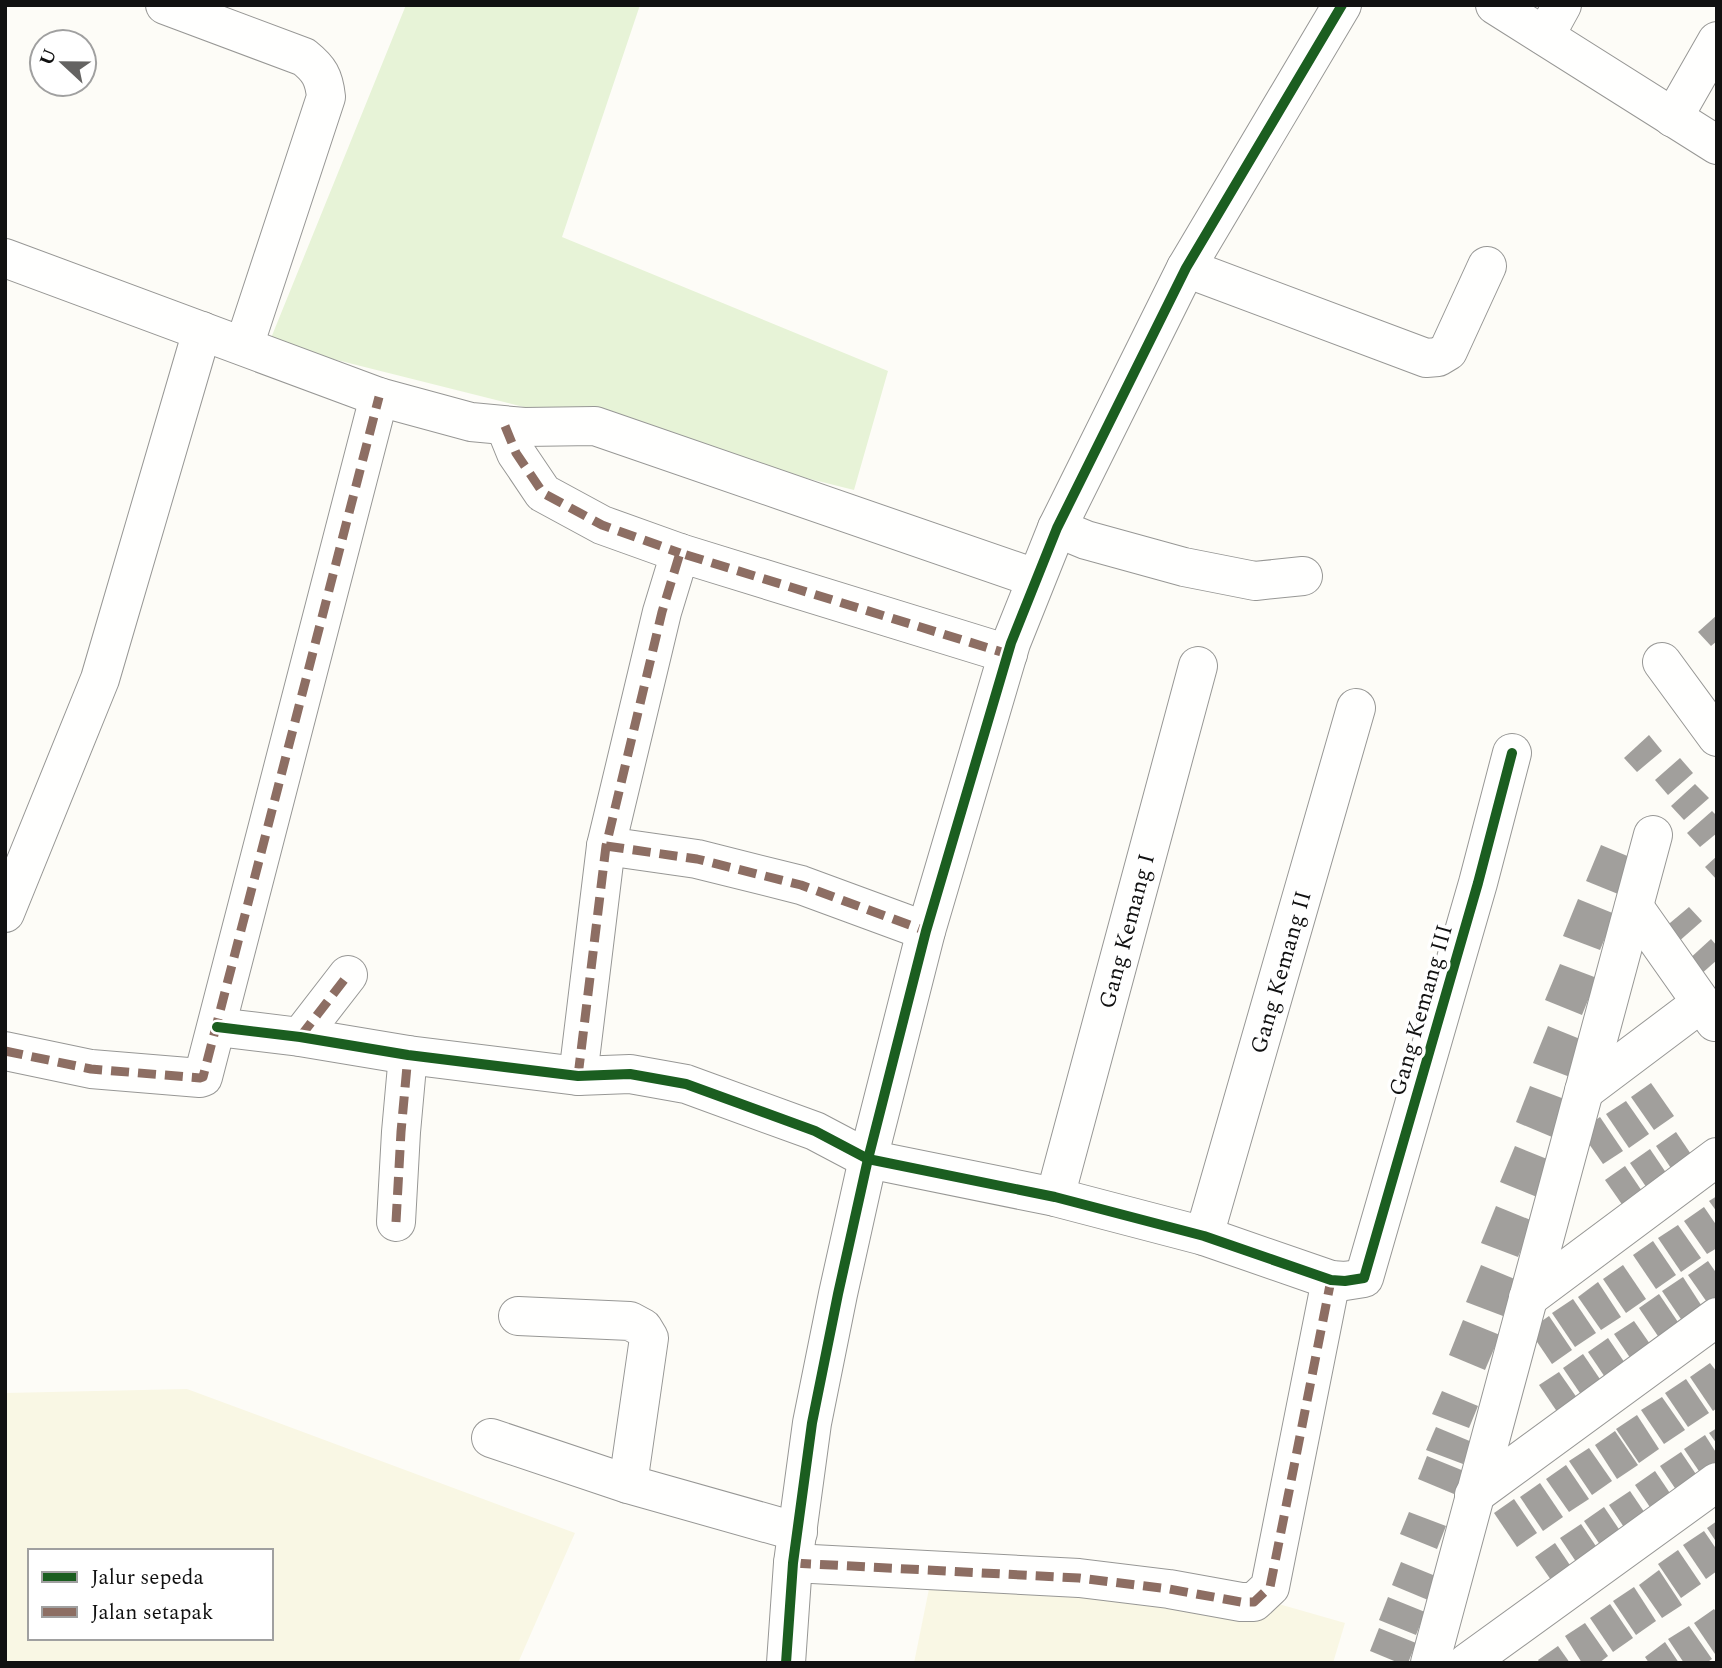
<svg xmlns="http://www.w3.org/2000/svg" width="1722" height="1668" viewBox="0 0 1722 1668" font-family="Spectral,serif">
  <style>
    .farmland { fill: #f9f7e4; fill-rule: evenodd }
    .green { fill: #e7f3d7 }
    .building { fill: #a19f9c }
    .lines { fill: none; stroke-linecap: round; stroke-linejoin: round }
    .minor-casing { stroke: #979795; stroke-width: 40 }
    .minor { stroke: #fffffe; stroke-width: 38 }
    .quiet { stroke: #8d6e63; stroke-width: 9; stroke-dasharray: 18 9; stroke-linecap: butt }
    .cycleway-casing { stroke: #fff; stroke-width: 15 }
    .cycleway { stroke: #1b5e20; stroke-width: 10 }
    .labels { text-anchor: middle; stroke-width: 7; stroke-linejoin: round; paint-order: stroke }
    .street-label { font-size: 23px; fill: #111; stroke: #fff }
  </style>
  <rect width="100%" height="100%" fill="#fdfcf7"/>
  <g class="farmland">
    <path d="M187 1389 575 1533 518 1663H5V1393ZM30 1551H271V1638H30Z"/>
    <polygon points="931,1579 1213,1585 1345,1623 1333,1663 914,1663"/>
  </g>
  <polygon class="green" points="406,5 640,5 562,237 888,371 854,490 269,343"/>
  <g class="building">
    <polygon points="1717,615 1717,641 1711,646 1698,632"/>
    <polygon points="1649,735 1662,751 1637,772 1624,758"/>
    <polygon points="1680,758 1693,773 1668,795 1655,780"/>
    <polygon points="1695,784 1709,798 1684,820 1671,806"/>
    <polygon points="1712,811 1717,816 1717,833 1700,847 1687,833"/>
    <polygon points="1601,845 1637,860 1623,896 1586,881"/>
    <polygon points="1717,856 1717,880 1705,867"/>
    <polygon points="1578,899 1615,914 1600,950 1563,936"/>
    <polygon points="1689,907 1702,921 1677,943 1664,928"/>
    <polygon points="1711,939 1717,946 1717,960 1700,975 1687,961"/>
    <polygon points="1560,964 1597,978 1582,1015 1545,1000"/>
    <polygon points="1548,1026 1585,1041 1570,1077 1533,1063"/>
    <polygon points="1651,1083 1674,1116 1654,1130 1631,1097"/>
    <polygon points="1530,1086 1567,1100 1552,1137 1516,1122"/>
    <polygon points="1626,1101 1649,1134 1629,1148 1606,1114"/>
    <polygon points="1600,1117 1623,1151 1603,1164 1580,1131"/>
    <polygon points="1676,1132 1699,1166 1679,1180 1656,1146"/>
    <polygon points="1515,1146 1552,1161 1537,1197 1500,1182"/>
    <polygon points="1650,1149 1673,1183 1653,1197 1630,1163"/>
    <polygon points="1625,1166 1648,1200 1628,1213 1605,1180"/>
    <polygon points="1717,1196 1717,1212 1709,1201"/>
    <polygon points="1496,1206 1533,1221 1518,1257 1481,1243"/>
    <polygon points="1704,1207 1717,1226 1717,1248 1707,1254 1684,1221"/>
    <polygon points="1678,1225 1701,1258 1681,1272 1658,1238"/>
    <polygon points="1653,1241 1676,1275 1656,1289 1633,1255"/>
    <polygon points="1708,1261 1717,1274 1717,1304 1711,1308 1688,1275"/>
    <polygon points="1481,1265 1517,1280 1503,1316 1466,1302"/>
    <polygon points="1623,1265 1646,1299 1626,1313 1603,1279"/>
    <polygon points="1683,1277 1705,1311 1685,1325 1662,1291"/>
    <polygon points="1598,1282 1621,1317 1601,1330 1578,1297"/>
    <polygon points="1659,1294 1682,1328 1662,1342 1639,1308"/>
    <polygon points="1573,1299 1596,1333 1575,1347 1552,1313"/>
    <polygon points="1549,1316 1572,1350 1552,1364 1529,1330"/>
    <polygon points="1463,1320 1500,1335 1485,1370 1449,1355"/>
    <polygon points="1634,1321 1657,1354 1637,1368 1614,1334"/>
    <polygon points="1608,1338 1631,1372 1611,1386 1588,1352"/>
    <polygon points="1583,1354 1606,1388 1586,1402 1563,1368"/>
    <polygon points="1710,1363 1717,1372 1717,1408 1713,1411 1690,1377"/>
    <polygon points="1559,1372 1582,1405 1562,1419 1539,1385"/>
    <polygon points="1686,1379 1709,1413 1688,1427 1665,1393"/>
    <polygon points="1442,1391 1478,1406 1469,1428 1432,1414"/>
    <polygon points="1662,1397 1685,1430 1664,1444 1641,1410"/>
    <polygon points="1637,1415 1659,1449 1639,1463 1616,1429"/>
    <polygon points="1436,1427 1472,1442 1463,1464 1426,1450"/>
    <polygon points="1717,1428 1717,1444 1709,1433"/>
    <polygon points="1615,1431 1638,1465 1617,1479 1595,1445"/>
    <polygon points="1705,1435 1717,1454 1717,1476 1707,1483 1684,1449"/>
    <polygon points="1589,1448 1612,1481 1592,1495 1569,1461"/>
    <polygon points="1681,1452 1704,1486 1683,1500 1660,1466"/>
    <polygon points="1427,1456 1464,1471 1454,1494 1418,1479"/>
    <polygon points="1566,1465 1589,1499 1569,1512 1546,1479"/>
    <polygon points="1655,1471 1678,1505 1658,1519 1635,1485"/>
    <polygon points="1540,1483 1563,1517 1543,1531 1520,1497"/>
    <polygon points="1630,1491 1653,1525 1632,1539 1609,1505"/>
    <polygon points="1514,1499 1537,1533 1517,1547 1494,1513"/>
    <polygon points="1604,1507 1627,1541 1607,1555 1584,1521"/>
    <polygon points="1409,1512 1446,1526 1437,1549 1400,1534"/>
    <polygon points="1717,1521 1717,1543 1707,1528"/>
    <polygon points="1581,1524 1604,1558 1583,1572 1560,1538"/>
    <polygon points="1704,1531 1717,1550 1717,1571 1706,1579 1683,1545"/>
    <polygon points="1555,1543 1578,1577 1558,1590 1535,1557"/>
    <polygon points="1678,1550 1701,1584 1681,1598 1658,1564"/>
    <polygon points="1401,1562 1438,1577 1428,1600 1392,1585"/>
    <polygon points="1659,1570 1682,1605 1662,1618 1639,1585"/>
    <polygon points="1634,1587 1656,1621 1636,1635 1613,1601"/>
    <polygon points="1388,1597 1425,1612 1416,1635 1379,1620"/>
    <polygon points="1610,1604 1633,1638 1613,1652 1590,1618"/>
    <polygon points="1714,1609 1717,1613 1717,1657 1694,1623"/>
    <polygon points="1585,1623 1608,1656 1599,1663 1582,1663 1565,1636"/>
    <polygon points="1689,1626 1712,1659 1706,1663 1684,1663 1668,1639"/>
    <polygon points="1379,1628 1416,1643 1408,1663 1399,1663 1370,1651"/>
    <polygon points="1665,1642 1679,1663 1649,1663 1645,1657"/>
    <polygon points="1558,1646 1570,1663 1540,1663 1538,1660"/>
  </g>
  <g class="lines">
    <defs>
      <g id="minor">
        <path d="M165 5 304 57C319 69 324 77 326 97L244 346"/>
        <polyline points="1495,5 1717,145"/>
        <polyline points="1545,36 1562,5"/>
        <polyline points="1673,118 1717,41"/>
        <polyline points="5,258 379,397 471,422 524,427 595,426 1035,578"/>
        <polyline points="1186,268 1426,358 1438,357 1448,351 1487,266"/>
        <polyline points="505,426 516,453 543,493 602,525 680,553"/>
        <polyline points="1057,528 1086,540 1184,567 1255,581 1303,576"/>
        <polyline points="1662,662 1717,737"/>
        <polyline points="606,846 697,859 801,885 926,931"/>
        <polyline points="1634,907 1715,1022"/>
        <polyline points="5,913 100,679 202,331"/>
        <polyline points="217,1027 300,1037 408,1055 578,1076 630,1074 686,1084 815,1131 868,1159 1055,1197 1204,1236 1331,1280 1345,1281 1364,1278 1478,883 1512,753"/>
        <polyline points="300,1037 348,975"/>
        <polyline points="5,1051 91,1069 200,1078 203,1077 379,397"/>
        <polyline points="578,1076 606,846 662,612 680,553 1008,654"/>
        <polyline points="1584,1091 1701,1003"/>
        <polyline points="1055,1197 1198,666"/>
        <polyline points="396,1222 401,1132 408,1055"/>
        <polyline points="1204,1236 1356,708"/>
        <polyline points="1528,1298 1717,1157"/>
        <polyline points="518,1316 630,1321 643,1328 649,1338 628,1484"/>
        <polyline points="491,1438 628,1484 798,1532"/>
        <polyline points="1474,1495 1717,1317"/>
        <polyline points="793,1563 1079,1578 1169,1589 1241,1602 1254,1602 1270,1587 1331,1280"/>
        <polyline points="786,1663 793,1563 812,1423 838,1294 868,1159 926,931 1011,643 1057,528 1186,268 1342,5"/>
        <polyline points="1430,1663 1653,835"/>
        <polyline points="1467,1663 1717,1482"/>
      </g>
    </defs>
    <use href="#minor" class="minor-casing"/>
    <use href="#minor" class="minor"/>
    <g class="quiet">
      <polyline points="505,426 516,453 543,493 602,525 680,553"/>
      <polyline points="606,846 697,859 801,885 926,931"/>
      <polyline points="300,1037 348,975"/>
      <polyline points="5,1051 91,1069 200,1078 203,1077 379,397"/>
      <polyline points="578,1076 606,846 662,612 680,553 1008,654"/>
      <polyline points="396,1222 401,1132 408,1055"/>
      <polyline points="793,1563 1079,1578 1169,1589 1241,1602 1254,1602 1270,1587 1331,1280"/>
    </g>
    <defs>
      <g id="cycleway">
        <polyline points="217,1027 300,1037 408,1055 578,1076 630,1074 686,1084 815,1131 868,1159 1055,1197 1204,1236 1331,1280 1345,1281 1364,1278 1478,883 1512,753"/>
        <polyline points="786,1663 793,1563 812,1423 838,1294 868,1159 926,931 1011,643 1057,528 1186,268 1342,5"/>
      </g>
    </defs>
    <use href="#cycleway" class="cycleway-casing"/>
    <use href="#cycleway" class="cycleway"/>
  </g>
  <g class="labels">
    <g class="street-label">
      <text transform="translate(1126 931) rotate(-75)" y="8">Gang Kemang I</text>
      <text transform="translate(1280 972) rotate(-74)" y="8">Gang Kemang II</text>
      <text transform="translate(1420 1010) rotate(-74)" y="8">Gang Kemang III</text>
    </g>
  </g>
  <rect width="1722" height="1668" fill="none" stroke="#111111" stroke-width="14"/>
  <rect x="28" y="1549" width="245" height="91" fill="#ffffff" stroke="#a0a0a0" stroke-width="2"/>
  <rect x="42" y="1572" width="35" height="10" fill="#1b5e20" stroke="#a0a0a0" stroke-width="2"/>
  <text x="91" y="1584" font-size="21" fill="#111111">Jalur sepeda</text>
  <rect x="42" y="1607" width="35" height="10" fill="#8d6e63" stroke="#a0a0a0" stroke-width="2"/>
  <text x="91" y="1619" font-size="21" fill="#111111">Jalan setapak</text>
  <g transform="translate(63 63) rotate(292)"><circle r="33" fill="#ffffff" stroke="#a0a0a0" stroke-width="2"/>
  <path d="M0-5L12 26L0 18L-12 26Z" fill="#646362"/>
  <text y="-10" font-size="19" font-weight="bold" text-anchor="middle" fill="#111111">U</text>
  </g>
</svg>
